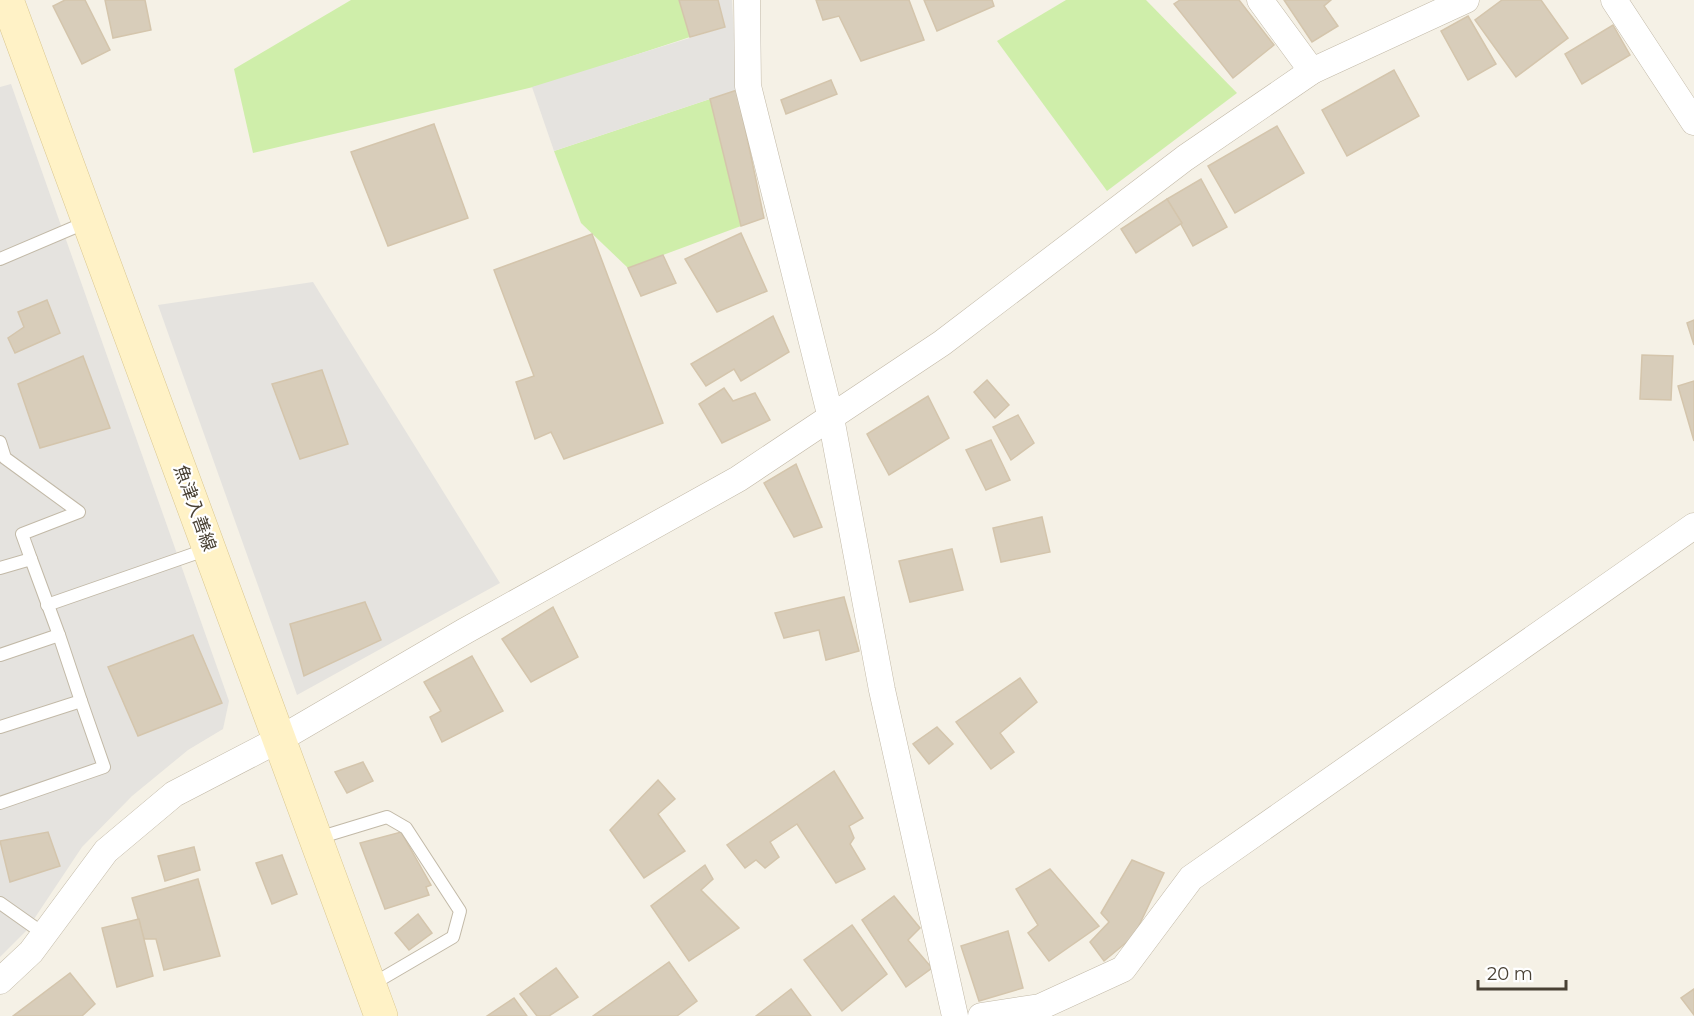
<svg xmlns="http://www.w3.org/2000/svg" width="1694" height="1016" viewBox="0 0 1694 1016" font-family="Montserrat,'Noto Sans JP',sans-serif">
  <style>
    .green { fill: #cfeeaa }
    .parking { fill: #e5e3df }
    .building { fill: #d8cdba; stroke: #d4c5ac; stroke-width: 1.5 }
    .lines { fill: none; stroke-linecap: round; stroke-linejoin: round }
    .lane-casing { stroke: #c2b9a7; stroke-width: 14 }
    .street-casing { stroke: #c2b9a7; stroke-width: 27 }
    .secondary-casing { stroke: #dac790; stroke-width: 34 }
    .lane { stroke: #fff; stroke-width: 12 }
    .street { stroke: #fff; stroke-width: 26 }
    .secondary { stroke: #fff2c6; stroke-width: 33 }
    .labels { text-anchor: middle; stroke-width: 4.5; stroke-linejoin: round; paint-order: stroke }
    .street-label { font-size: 18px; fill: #494134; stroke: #fff }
  </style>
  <rect width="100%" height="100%" fill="#f5f1e6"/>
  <g class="green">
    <polygon points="351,0 679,0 690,37 550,83 253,153 234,69"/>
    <polygon points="1066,0 1146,0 1237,93 1107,191 997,41"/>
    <polygon points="710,99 741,226 628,268 581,223 554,151"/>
  </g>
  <g class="parking">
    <polygon points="718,0 732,0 737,90 554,151 532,87 725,27"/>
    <polygon points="11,84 229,701 223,729 188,750 132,796 82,847 26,931 0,957 0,87"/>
    <polygon points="313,282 500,583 297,695 158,305"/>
  </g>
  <g class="building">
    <polygon points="65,0 85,0 110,50 82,64 53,6"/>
    <polygon points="105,0 145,0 151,30 113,38"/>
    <polygon points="679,0 718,0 725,27 690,37"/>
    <polygon points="816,0 909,0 924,40 861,61 839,16 823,20"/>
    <polygon points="924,0 992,0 994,6 937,31"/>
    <polygon points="1180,0 1239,0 1274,45 1233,78 1174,4"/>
    <polygon points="1284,0 1331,0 1324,6 1338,26 1312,42"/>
    <polygon points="1502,0 1541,0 1568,38 1516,77 1475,20"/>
    <polygon points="1468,16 1496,64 1468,80 1441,31"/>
    <polygon points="1613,25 1630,55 1582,84 1565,54"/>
    <polygon points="1394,70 1419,116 1347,156 1322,110"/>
    <polygon points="831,80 837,94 786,114 781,100"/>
    <polygon points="737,90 764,218 741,226 710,99"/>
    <polygon points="434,124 468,218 388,246 351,152"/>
    <polygon points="1277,126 1304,173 1235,213 1208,166"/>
    <polygon points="1201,179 1227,227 1193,246 1167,199"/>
    <polygon points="1167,199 1182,223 1136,253 1121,229"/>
    <polygon points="741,233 767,291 717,312 685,259"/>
    <polygon points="592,234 663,423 564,459 551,432 535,439 516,382 534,376 494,270"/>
    <polygon points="663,255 676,283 641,296 628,268"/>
    <polygon points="47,300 60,333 15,353 8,338 24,327 18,312"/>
    <polygon points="773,316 789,352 741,381 734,369 706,386 691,364"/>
    <polygon points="1694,320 1694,345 1687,323"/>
    <polygon points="1642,355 1673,356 1671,400 1640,399"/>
    <polygon points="83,356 110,428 40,448 18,384"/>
    <polygon points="322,370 348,444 300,459 272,384"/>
    <polygon points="987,380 1009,405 995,418 974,392"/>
    <polygon points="1694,381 1694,441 1678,386"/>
    <polygon points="724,388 733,401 755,393 770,420 722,443 699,404"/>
    <polygon points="928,396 949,438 889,475 867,434"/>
    <polygon points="1018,415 1034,443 1011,460 993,427"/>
    <polygon points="991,440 1010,480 986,490 966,450"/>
    <polygon points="796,464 822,527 794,537 764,483"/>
    <polygon points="1042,517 1050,552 1001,562 993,528"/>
    <polygon points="952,549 963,590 910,602 899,561"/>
    <polygon points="844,597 859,651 826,660 819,630 784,638 775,613"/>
    <polygon points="365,602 381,640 304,676 290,624"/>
    <polygon points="553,607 578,657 531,682 502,639"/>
    <polygon points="193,635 222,703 138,736 108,667"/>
    <polygon points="472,656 503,711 442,742 430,717 441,711 424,682"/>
    <polygon points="1020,678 1037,702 1000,733 1014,752 991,769 956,722"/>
    <polygon points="937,727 953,744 929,764 913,744"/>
    <polygon points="363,762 373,781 347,793 335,772"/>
    <polygon points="834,771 863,818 849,826 854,838 850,844 865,869 836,883 797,824 770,842 779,857 765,868 756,860 745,868 727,845"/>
    <polygon points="658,780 675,799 658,814 685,851 644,878 610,830"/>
    <polygon points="48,832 60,866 10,882 0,841"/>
    <polygon points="401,832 431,885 426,887 429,895 385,909 360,843"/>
    <polygon points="194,847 200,870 165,881 158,856"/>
    <polygon points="282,855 297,894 272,904 256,863"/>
    <polygon points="1132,860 1164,873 1134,936 1104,961 1090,942 1109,922 1101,913"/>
    <polygon points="705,865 713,879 701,890 739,928 689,961 651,906"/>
    <polygon points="1050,869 1099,926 1049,961 1028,933 1038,925 1016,889"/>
    <polygon points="198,879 220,956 164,970 156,939 144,939 132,898"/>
    <polygon points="894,896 920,928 908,940 932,968 906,987 862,920"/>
    <polygon points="418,914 432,933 409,950 395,933"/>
    <polygon points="139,919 153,976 117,987 102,928"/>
    <polygon points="852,925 887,974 842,1011 804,960"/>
    <polygon points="1008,931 1023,988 979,1001 961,946"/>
    <polygon points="669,962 697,1001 677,1016 593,1016"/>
    <polygon points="556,968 578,997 549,1016 537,1016 520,994"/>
    <polygon points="70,973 95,1004 82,1016 13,1016"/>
    <polygon points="791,989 811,1016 756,1016"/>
    <polygon points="1694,989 1694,1015 1681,998"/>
    <polygon points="514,998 527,1016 487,1016"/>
  </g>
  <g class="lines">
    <defs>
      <g id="lane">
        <polyline points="0,259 87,222"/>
        <polyline points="0,442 5,458 79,512 22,534 31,559"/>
        <polyline points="0,568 31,559 59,635 0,655"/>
        <polyline points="47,605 208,549"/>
        <polyline points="0,727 81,701 59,635"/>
        <polyline points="0,803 104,767 81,701"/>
        <polyline points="318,838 387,817 406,828 460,911 453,937 371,985"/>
        <polyline points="0,903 44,934"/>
      </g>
      <g id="street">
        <polyline points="747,0 748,86 831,418 882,690 955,1016"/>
        <polyline points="1260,0 1312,71"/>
        <polyline points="1614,0 1694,122"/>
        <polyline points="0,981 31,952 106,851 174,794 280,739 465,631 738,479 942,343 1185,158 1312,71 1466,0"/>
        <polyline points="981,1016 1040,1007 1123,969 1191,878 1694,526"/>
      </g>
      <polyline id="secondary" points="7,0 381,1016"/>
    </defs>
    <use href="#lane" class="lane-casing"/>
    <use href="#street" class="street-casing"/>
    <use href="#secondary" class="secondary-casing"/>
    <use href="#lane" class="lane"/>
    <use href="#street" class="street"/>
    <use href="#secondary" class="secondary"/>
  </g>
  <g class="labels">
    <g class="street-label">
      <text transform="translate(195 508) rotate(70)" y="6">魚津入善線</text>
    </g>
  </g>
  <path d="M1478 980v9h88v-9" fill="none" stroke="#494134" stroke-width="3"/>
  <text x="1487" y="980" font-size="18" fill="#494134" stroke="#ffffff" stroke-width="4.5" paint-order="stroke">20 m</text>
</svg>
